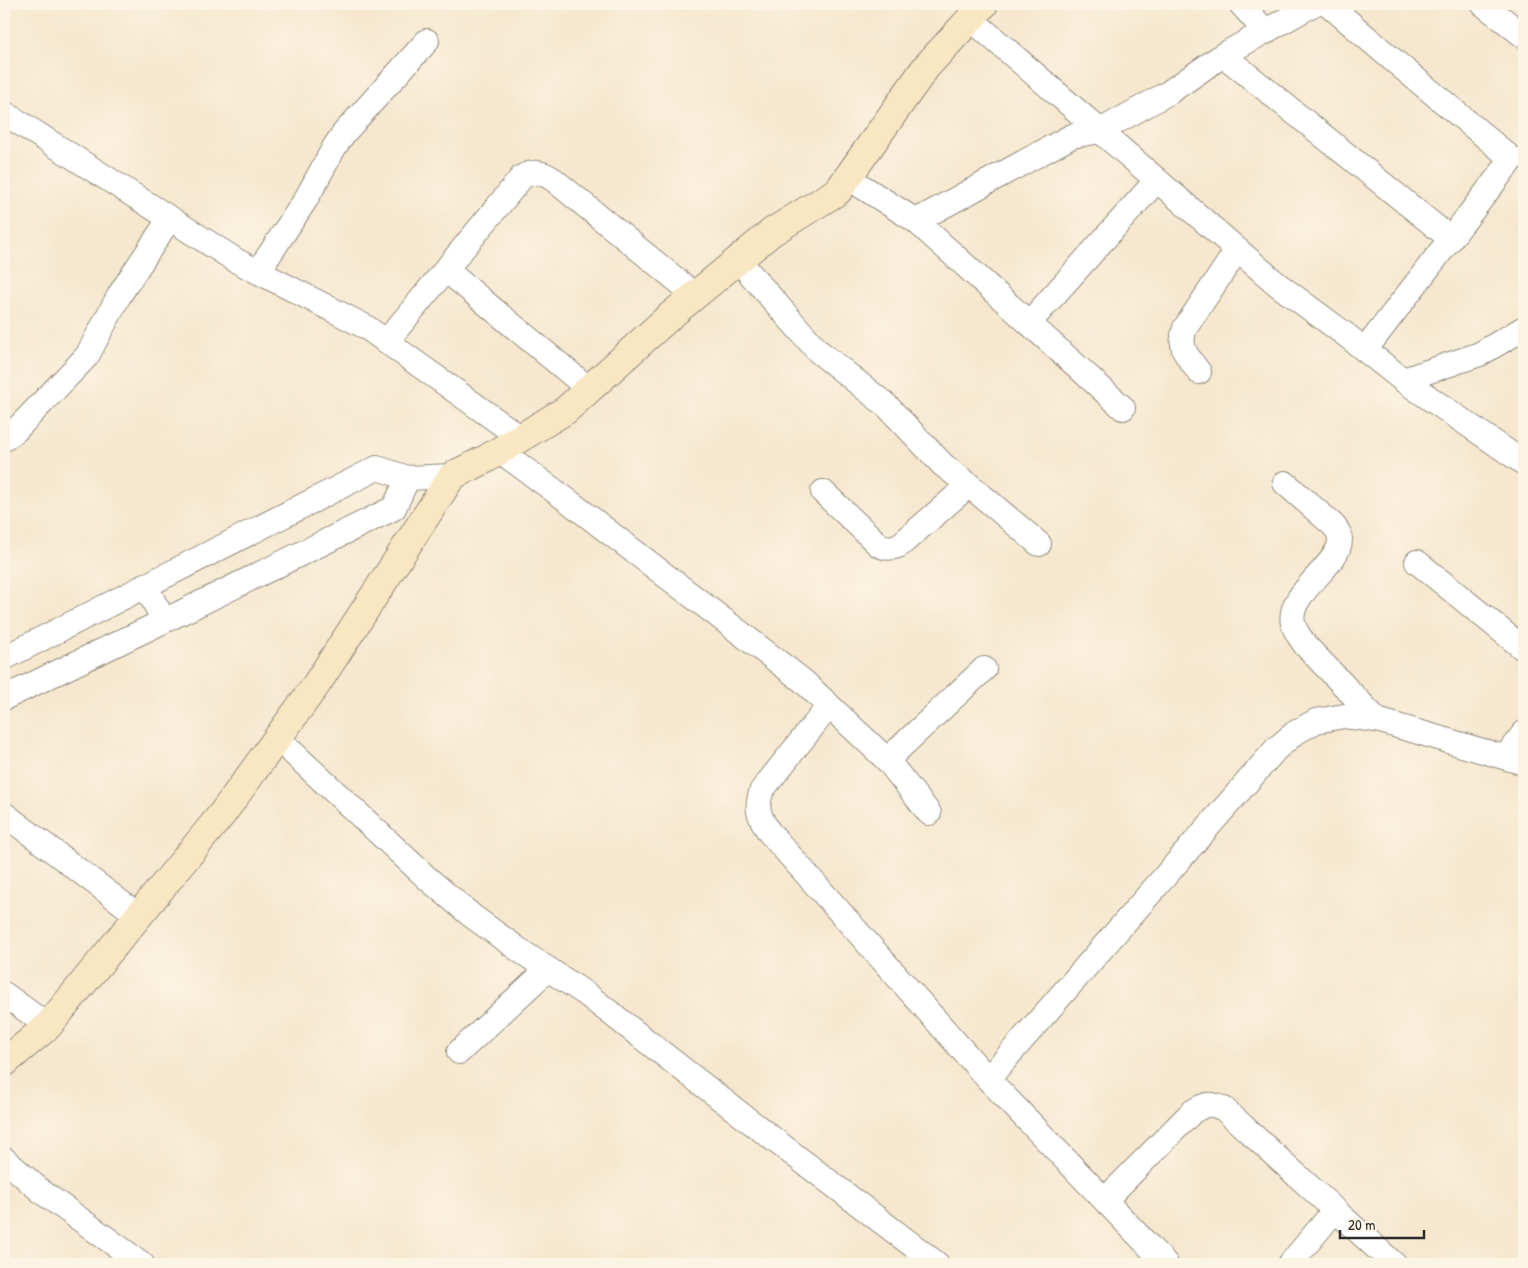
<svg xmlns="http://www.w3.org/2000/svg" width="1528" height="1268" viewBox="0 0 1528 1268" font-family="'Patrick Hand',sans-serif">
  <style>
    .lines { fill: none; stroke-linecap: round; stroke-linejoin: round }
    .street-casing { stroke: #90897c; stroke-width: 26 }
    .secondary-casing { stroke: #90897c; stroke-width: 30 }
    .street { stroke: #fff; stroke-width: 24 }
    .secondary { stroke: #f9e7c3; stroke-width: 28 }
  </style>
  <rect width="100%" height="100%" fill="#fcf5e5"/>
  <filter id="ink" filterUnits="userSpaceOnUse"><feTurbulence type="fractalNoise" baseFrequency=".02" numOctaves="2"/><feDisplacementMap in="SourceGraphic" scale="10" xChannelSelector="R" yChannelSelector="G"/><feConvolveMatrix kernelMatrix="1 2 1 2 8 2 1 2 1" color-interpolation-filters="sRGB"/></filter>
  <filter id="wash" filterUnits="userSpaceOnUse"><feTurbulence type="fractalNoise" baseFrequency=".0096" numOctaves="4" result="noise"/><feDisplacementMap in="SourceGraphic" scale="20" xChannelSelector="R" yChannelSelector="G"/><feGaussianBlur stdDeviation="1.12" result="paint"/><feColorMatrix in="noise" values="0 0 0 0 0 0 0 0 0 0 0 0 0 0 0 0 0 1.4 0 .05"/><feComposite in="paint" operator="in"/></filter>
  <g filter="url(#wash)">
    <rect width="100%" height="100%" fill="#f6e7ce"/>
  </g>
  <g filter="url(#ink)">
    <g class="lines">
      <defs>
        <g id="street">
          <polyline points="1241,4 1266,32"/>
          <polyline points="1328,4 1387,55 1512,159 1365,350"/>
          <polyline points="1483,4 1524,36"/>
          <polyline points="971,19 1277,284 1346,335 1403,380 1480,354 1524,328"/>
          <polyline points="1223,55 1451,239"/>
          <polyline points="4,113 237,261 366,327 521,438"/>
          <polyline points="847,177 916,221 1072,136 1100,131 1168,93 1223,55 1314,4"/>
          <polyline points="916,221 1123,408"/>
          <polyline points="738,260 818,351 887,406 943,465 969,485 1039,544"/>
          <polyline points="446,270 589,389"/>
          <polyline points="258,272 306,199 335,146 344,133 427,41"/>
          <polyline points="1029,323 1157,180"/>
          <path d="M386 342 522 177C534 170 542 172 554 180L695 295"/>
          <path d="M1199 372C1187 356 1178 348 1185 328L1237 250"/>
          <polyline points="1403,380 1524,463"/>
          <polyline points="4,439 15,431 87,356 120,294 170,218"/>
          <polyline points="500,451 567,500 803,681 887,760 929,813"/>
          <path d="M1285 483 1333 525C1337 530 1340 533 1340 539 1341 565 1286 593 1293 623 1295 632 1301 639 1306 646L1377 720"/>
          <path d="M823 492 879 545C888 549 892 548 900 545L969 485"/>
          <polyline points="1417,562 1524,649"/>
          <polyline points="145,585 164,621"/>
          <polyline points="4,658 377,468 408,478 452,476"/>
          <polyline points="4,698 164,621 394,508 408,478"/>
          <path d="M829 706 762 790C755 809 759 816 769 832L988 1079 1166 1264"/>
          <polyline points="277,738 427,878 472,916 522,952 586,994 743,1116 937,1264"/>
          <polyline points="1506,756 1524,733"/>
          <polyline points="887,760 984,669"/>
          <polyline points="4,814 139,916"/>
          <polyline points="4,994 48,1026"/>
          <polyline points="459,1052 548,969"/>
          <polyline points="988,1079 1276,749 1295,733 1316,721 1344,716 1377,720 1524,763"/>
          <polyline points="4,1159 42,1192 142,1264"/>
          <path d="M1105 1200 1192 1112C1205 1104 1210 1102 1224 1109L1335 1210"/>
          <polyline points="1290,1264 1335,1210 1394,1264"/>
        </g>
        <polyline id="secondary" points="4,1063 48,1026 222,814 316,685 452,476 486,459 566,410 670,316 772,232 838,191 926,67 984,4"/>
      </defs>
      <use href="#street" class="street-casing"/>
      <use href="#secondary" class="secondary-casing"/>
      <use href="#street" class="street"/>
      <use href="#secondary" class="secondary"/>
    </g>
  </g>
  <rect width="1528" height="1268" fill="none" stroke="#fcf5e5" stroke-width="20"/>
  <path d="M1340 1230v8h84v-8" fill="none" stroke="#2b2b2b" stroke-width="2.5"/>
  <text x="1348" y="1230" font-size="15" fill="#2b2b2b" stroke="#fcf5e5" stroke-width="4" paint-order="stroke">20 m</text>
</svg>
